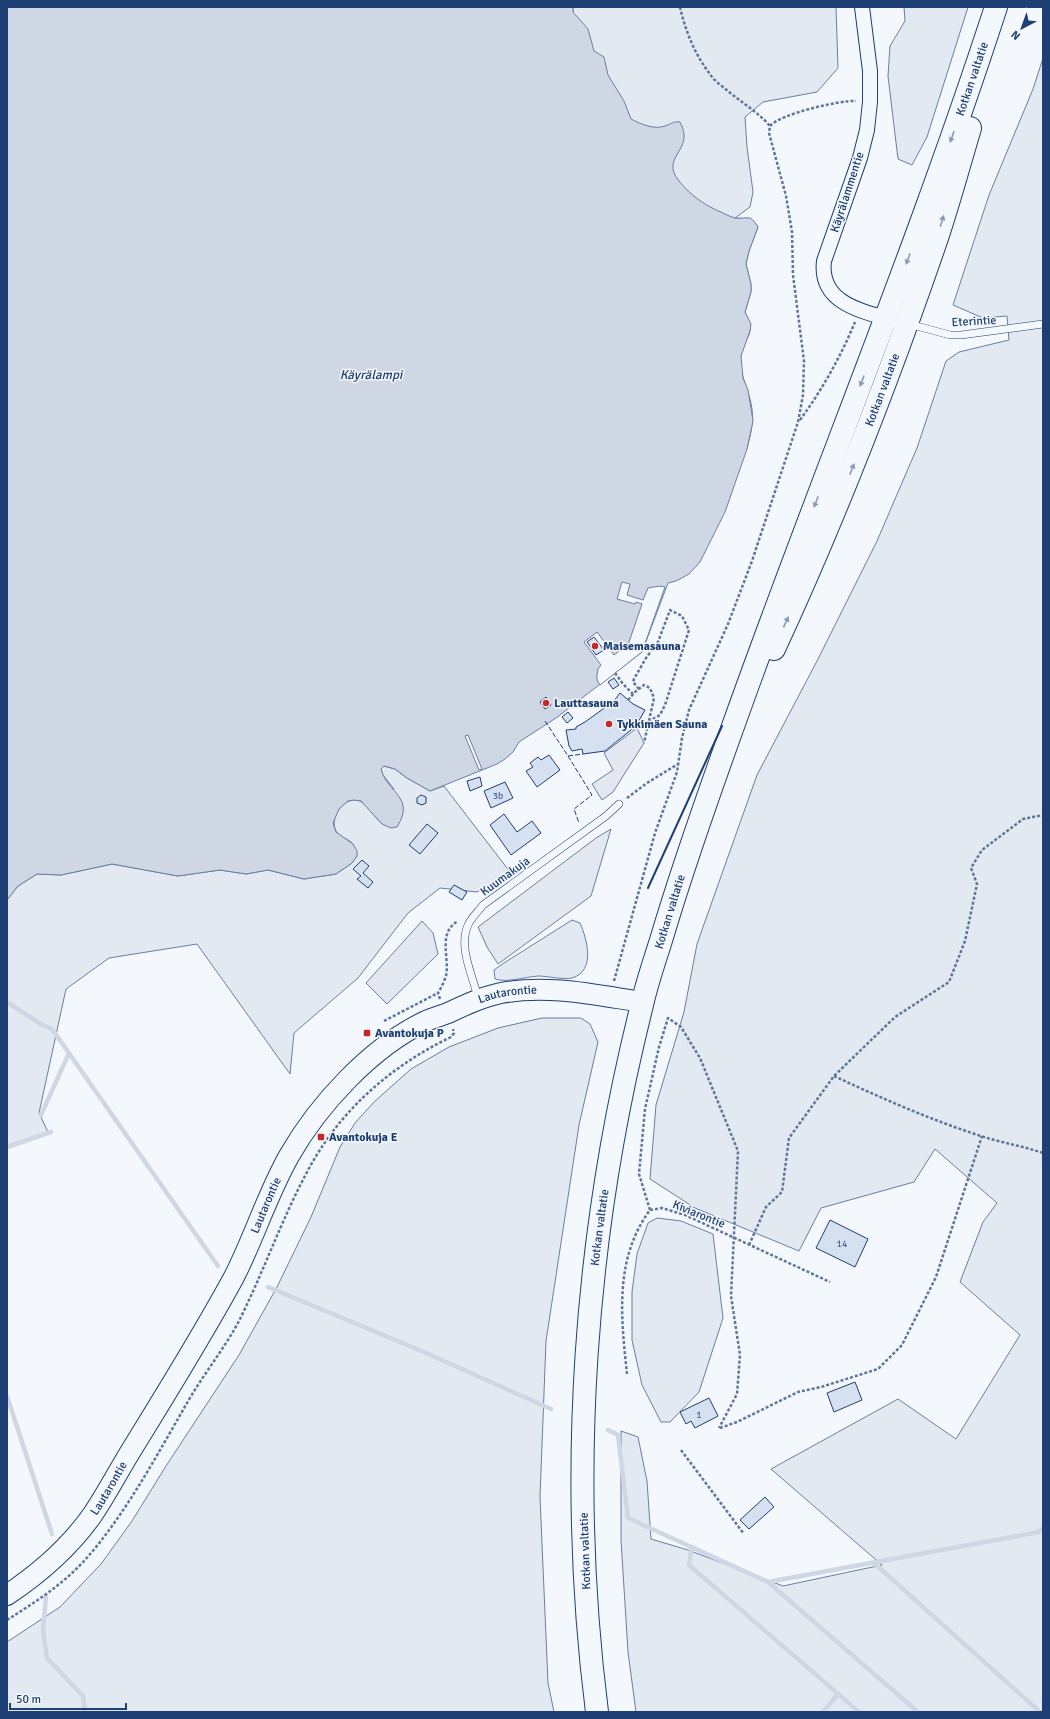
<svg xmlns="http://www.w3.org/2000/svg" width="1050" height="1719" viewBox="0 0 1050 1719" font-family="Signika,sans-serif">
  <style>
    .green { fill: #e3e9f0; stroke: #687fa3 }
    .parking { fill: #e3e8f0; stroke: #687fa3 }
    .water { fill: #cfd7e4; stroke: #687fa3 }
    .pier { fill: #f4f7fb; stroke: #687fa3 }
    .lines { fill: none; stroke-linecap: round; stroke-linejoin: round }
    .stream { stroke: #cfd7e4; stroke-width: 4.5 }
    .building { fill: #d5e0f0; stroke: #1d3f73 }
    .lane-casing { stroke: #1d3f73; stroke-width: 8 }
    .street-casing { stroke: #1d3f73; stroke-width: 16 }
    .secondary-casing { stroke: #1d3f73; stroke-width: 22 }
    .highway-casing { stroke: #1d3f73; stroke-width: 24 }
    .path { stroke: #5e769c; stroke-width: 2.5; stroke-dasharray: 3 2; stroke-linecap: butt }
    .lane { stroke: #f4f7fb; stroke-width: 7 }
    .street { stroke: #f4f7fb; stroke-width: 14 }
    .secondary { stroke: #f4f7fb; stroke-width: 20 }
    .highway { stroke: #f4f7fb; stroke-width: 22 }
    .fence { stroke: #1d3f73; stroke-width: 1; stroke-dasharray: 5 2; stroke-linecap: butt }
    .wall { stroke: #1d3f73; stroke-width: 2 }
    .oneway { fill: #889bb7 }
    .poi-dot { fill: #c62828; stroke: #f4f7fb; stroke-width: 1.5 }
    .labels { text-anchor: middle; stroke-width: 3; stroke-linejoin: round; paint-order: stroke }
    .number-label { font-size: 10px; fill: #4b6792 }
    .street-label { font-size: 12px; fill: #1d3f73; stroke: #f4f7fb }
    .poi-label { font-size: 12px; font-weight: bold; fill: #1d3f73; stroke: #f4f7fb; text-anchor: start }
    .water-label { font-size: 13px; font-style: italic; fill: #1d3f73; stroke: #f4f7fb }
  </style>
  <rect width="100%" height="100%" fill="#f4f7fb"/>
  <g class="green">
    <path d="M573 7H836L838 68 817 92 763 102 745 117 747 147 753 192 750 207 735 218C746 219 752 217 758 227L749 251 746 264 751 284V292L745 312C757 336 745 334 741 355 738 374 750 391 752 409 754 423 750 436 747 449L573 12Z"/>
    <polygon points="904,7 968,7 927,137 912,165 898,159 888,76 890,46 905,21"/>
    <polygon points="1043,58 1043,1712 636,1712 628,1652 621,1540 621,1431 638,1437 647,1481 651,1539 688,1550 783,1586 882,1565 771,1469 898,1399 956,1439 1020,1335 960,1282 983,1222 997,1203 935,1149 914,1182 821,1208 799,1251 695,1208 650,1179 656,1105 684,1012 697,944 757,775 817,661 877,541 917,448 946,361 959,352 1009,340 1007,316 983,318 953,305 989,195 1033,89"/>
    <path d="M384 766 395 769 407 778 430 791 444 786 510 872 477 892 440 888 408 913 358 978 294 1033 290 1074 197 944 109 958 66 989 39 1113 48 1132 7 1146V900L18 886 37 874 61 875 112 864 178 876 220 870 246 874 268 870 304 879 336 874 352 863 357 856C356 853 355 847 353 844 349 839 339 837 336 831 329 818 344 795 360 801 366 804 376 818 382 824L394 789 383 775 381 769Z"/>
    <path d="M572 920 580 923C587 939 596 971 572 978 564 980 547 976 538 976 524 977 508 983 495 979L494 970 504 963Z"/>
    <polygon points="542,1018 581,1018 590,1024 598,1042 579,1125 546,1341 540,1497 548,1683 554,1712 7,1712 7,1642 60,1607 101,1564 132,1521 166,1466 239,1355 277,1287 311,1217 340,1147 355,1123 374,1102 411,1069 449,1047 498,1028"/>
    <polygon points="657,1218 681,1221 713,1234 723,1318 699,1392 670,1422 661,1422 642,1385 632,1340 632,1292 637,1254 648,1223"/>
  </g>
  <g class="parking">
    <polygon points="637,728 644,743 613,792 602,800 592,784 613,770 604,753"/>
    <polygon points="611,829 591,896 498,964 487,947 478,927 596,838"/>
    <polygon points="422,921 433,933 438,954 387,1004 366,983"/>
  </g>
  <path class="water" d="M7 7H573V12L588 29 594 51 604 57 608 75 624 101 631 119C641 124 654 130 665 126 671 124 673 121 680 122 696 151 659 156 679 181 691 196 706 206 723 213 727 215 731 217 735 218 740 219 746 217 750 218 754 220 756 224 758 227L749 251 746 264 751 284V292L745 312 751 324 750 331 741 356 743 378 748 390 753 421 747 449 725 512 700 562 689 574 676 581 668 583 642 652 556 718 519 742 513 752 505 759 497 764 430 791 407 778 395 769 384 766 381 769C387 793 416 797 397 827L391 828 382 824 361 801 354 800 348 801 339 809 333 823 336 832 353 844 357 851V856L352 863 336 874 304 879 268 870 246 874 220 870 178 876 112 864 61 875 37 874 18 886 7 900Z"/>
  <g class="pier">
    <polygon points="622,582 630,584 627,595 643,600 648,588 660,586 665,587 642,652 600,685 597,680 597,675 598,669 601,665 584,642 597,632 614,655 628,645 642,604 636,602 635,604 617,599"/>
    <polygon points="468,735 482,769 479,770 465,736"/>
  </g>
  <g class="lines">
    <g class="stream">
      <polyline points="7,1002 42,1025 52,1029 218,1266"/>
      <polyline points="41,1115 69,1053"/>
      <polyline points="7,1147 51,1132"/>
      <polyline points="268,1287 424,1352 551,1409"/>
      <polyline points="7,1396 52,1534"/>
      <polyline points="608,1430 618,1435 628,1518 768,1582 918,1712"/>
      <polyline points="692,1547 689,1565 859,1712"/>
      <polyline points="874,1563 1040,1712"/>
      <polyline points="768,1582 1039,1532 1043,1528"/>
      <polyline points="46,1596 43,1631 47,1658 83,1696 85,1712"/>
      <polyline points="823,1712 838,1694"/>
    </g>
  </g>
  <g class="building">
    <polygon points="594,637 604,650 596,655 587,642"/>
    <polygon points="614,678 619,685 613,689 608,682"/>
    <polygon points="620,693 633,704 645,710 636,726 605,751 583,754 582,749 572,751 569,746 566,730 576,729 576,727 585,722 614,701"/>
    <polygon points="546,697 551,705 545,709 540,702"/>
    <polygon points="568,712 573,718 567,723 562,717"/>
    <polygon points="549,755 560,770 537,787 526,771 533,767 530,763 538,757 541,760"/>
    <polygon points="480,777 482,786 470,791 467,781"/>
    <polygon points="505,782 513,798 491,808 484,791"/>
    <polygon points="421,795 426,797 426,803 422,805 417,803 417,798"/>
    <polygon points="504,814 517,832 532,821 541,833 511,855 490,825"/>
    <polygon points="427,824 438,833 420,854 409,845"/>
    <polygon points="362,860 369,866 363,873 373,882 368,888 357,879 361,876 353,869"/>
    <polygon points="454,885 467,892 462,900 449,892"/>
    <polygon points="830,1220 868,1239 855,1267 816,1248"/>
    <polygon points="855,1382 862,1400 834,1412 827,1393"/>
    <polygon points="709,1398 718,1416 695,1428 691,1421 686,1424 680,1412"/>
    <polygon points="765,1497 774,1507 749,1529 740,1520"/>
  </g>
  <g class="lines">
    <defs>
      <g id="lane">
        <polyline points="909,324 950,335 961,335 1043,324"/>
        <path d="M478 998C473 976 458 948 468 925 471 918 478 912 483 905L606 816 619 804"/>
      </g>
      <path id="street" d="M862 7 870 71V102L867 130 860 158 824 261C819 303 861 311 893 320"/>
      <g id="secondary">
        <path id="s1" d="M7 1595C40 1573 70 1547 93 1514 107 1493 119 1470 132 1449 167 1392 202 1336 234 1277 254 1238 267 1195 289 1156 318 1105 371 1047 426 1021 433 1018 440 1016 448 1013 465 1005 482 997 501 993 548 984 596 995 642 1002"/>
      </g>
      <g id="highway">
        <path id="s2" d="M774 649C836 515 889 378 937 238 949 202 959 165 970 128"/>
        <path id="s3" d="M597 1712C567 1476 584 1235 642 1005 647 982 655 960 662 937 684 863 710 790 736 718 821 480 918 247 996 7"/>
      </g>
    </defs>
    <use href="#lane" class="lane-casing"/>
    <use href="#street" class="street-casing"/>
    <use href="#secondary" class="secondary-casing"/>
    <use href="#highway" class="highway-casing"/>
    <g class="path">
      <path d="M680 7C685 30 695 55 710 74 714 81 722 86 728 91 742 103 758 112 770 126"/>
      <path d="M800 420C822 390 841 356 855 322"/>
      <polyline points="615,673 623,684 633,694"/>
      <polyline points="639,689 633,682 634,679 646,658 658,642 670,610 682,616 689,630 665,705 660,715 648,722"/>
      <polyline points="628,700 636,691 644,685 650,688 654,698 644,743"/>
      <polyline points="627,798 647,783 678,764"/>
      <path d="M614 981 655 833 677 772 682 738 689 710 728 624 752 561 798 422 803 395 804 361 793 275 792 232 786 196 769 133 770 126C780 114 840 100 856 101"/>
      <path d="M440 999 438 993C441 988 444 982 446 976 450 958 437 933 458 921"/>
      <polyline points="384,1021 438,993"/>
      <path d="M834 1076C881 1098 931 1120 981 1136 1002 1143 1023 1146 1043 1153"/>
      <polyline points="650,1210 639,1174 645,1109 659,1047 668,1018 681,1027 700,1058 738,1151 731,1296 740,1355 737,1394 719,1428"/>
      <polyline points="749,1245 766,1207 782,1192 789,1138 834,1076 895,1017 949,982 965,941 977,884 971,868 982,850 1023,819 1043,815"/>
      <path d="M627 1374C621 1317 614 1259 650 1210L662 1208 685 1215 830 1282"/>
      <polyline points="720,1428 737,1422 798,1392 821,1387 878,1369 902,1345 936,1277 982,1136"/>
      <polyline points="681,1450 744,1534"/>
      <path d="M7 1620C34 1603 62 1585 84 1561 124 1517 157 1455 187 1403 203 1375 224 1349 239 1321 263 1273 281 1221 306 1174 338 1112 389 1067 451 1037L454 1033 453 1029"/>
    </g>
    <use href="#lane" class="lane"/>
    <use href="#street" class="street"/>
    <use href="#secondary" class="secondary"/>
    <use href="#highway" class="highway"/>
    <g class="fence">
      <polyline points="545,721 568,756 583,754"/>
      <polyline points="568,756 592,795 574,809 579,823"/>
    </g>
    <polyline class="wall" points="648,888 722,726"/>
  </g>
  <defs><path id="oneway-solid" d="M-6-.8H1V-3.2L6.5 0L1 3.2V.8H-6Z"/></defs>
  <g class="oneway">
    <use href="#oneway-solid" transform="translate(952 137) rotate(110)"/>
    <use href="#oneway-solid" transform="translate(942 221) rotate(-73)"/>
    <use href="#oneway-solid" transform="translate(908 259) rotate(110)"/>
    <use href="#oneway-solid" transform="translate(862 381) rotate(111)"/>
    <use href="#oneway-solid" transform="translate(852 469) rotate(-69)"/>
    <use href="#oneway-solid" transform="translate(816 502) rotate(111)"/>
    <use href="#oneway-solid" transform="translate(786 622) rotate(-65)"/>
  </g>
  <g class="poi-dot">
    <circle cx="595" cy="646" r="4"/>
    <circle cx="546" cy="703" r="4"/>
    <circle cx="609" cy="724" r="4"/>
    <rect x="363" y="1029" width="8" height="8" rx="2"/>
    <rect x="317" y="1133" width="8" height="8" rx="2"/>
  </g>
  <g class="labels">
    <g class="number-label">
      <text x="498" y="799">3b</text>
      <text x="842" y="1247">14</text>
      <text x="699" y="1418">1</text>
    </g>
    <g class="street-label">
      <text dy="4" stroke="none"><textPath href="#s3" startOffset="1696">Kotkan valtatie</textPath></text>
      <text transform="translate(847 192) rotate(-72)" y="4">Käyrälammentie</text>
      <text transform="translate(974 321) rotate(-3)" y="4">Eterintie</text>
      <text dy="4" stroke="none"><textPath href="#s2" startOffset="281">Kotkan valtatie</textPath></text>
      <text transform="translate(505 876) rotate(-36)" y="4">Kuumakuja</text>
      <text dy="4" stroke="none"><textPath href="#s3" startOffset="810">Kotkan valtatie</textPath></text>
      <text dy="4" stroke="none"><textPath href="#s1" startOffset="809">Lautarontie</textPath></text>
      <text dy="4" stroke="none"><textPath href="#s1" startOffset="473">Lautarontie</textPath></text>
      <text transform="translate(699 1214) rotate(22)" y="4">Kiviarontie</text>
      <text dy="4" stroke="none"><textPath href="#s3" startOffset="486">Kotkan valtatie</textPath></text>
      <text dy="4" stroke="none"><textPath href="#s1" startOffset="149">Lautarontie</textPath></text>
      <text transform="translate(585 1551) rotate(-92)" y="4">Kotkan valtatie</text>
    </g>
    <g class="poi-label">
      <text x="603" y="650">Maisemasauna</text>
      <text x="554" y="707">Lauttasauna</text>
      <text x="617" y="728">Tykkimäen Sauna</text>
      <text x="375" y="1037">Avantokuja P</text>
      <text x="329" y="1141">Avantokuja E</text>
    </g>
    <g class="water-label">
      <text x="371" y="379">Käyrälampi</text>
    </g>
  </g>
  <rect width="1050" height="1719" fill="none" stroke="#1d3f73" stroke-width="16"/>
  <g transform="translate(1022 28) rotate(221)" stroke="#f4f7fb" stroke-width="3" paint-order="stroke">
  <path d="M0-3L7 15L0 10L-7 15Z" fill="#1d3f73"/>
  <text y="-6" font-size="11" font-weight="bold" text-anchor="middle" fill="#1d3f73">N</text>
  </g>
  <path d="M10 1703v6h116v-6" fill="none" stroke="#1d3f73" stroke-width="2"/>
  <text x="16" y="1703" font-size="12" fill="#1d3f73" stroke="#f4f7fb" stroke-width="3" paint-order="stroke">50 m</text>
</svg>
